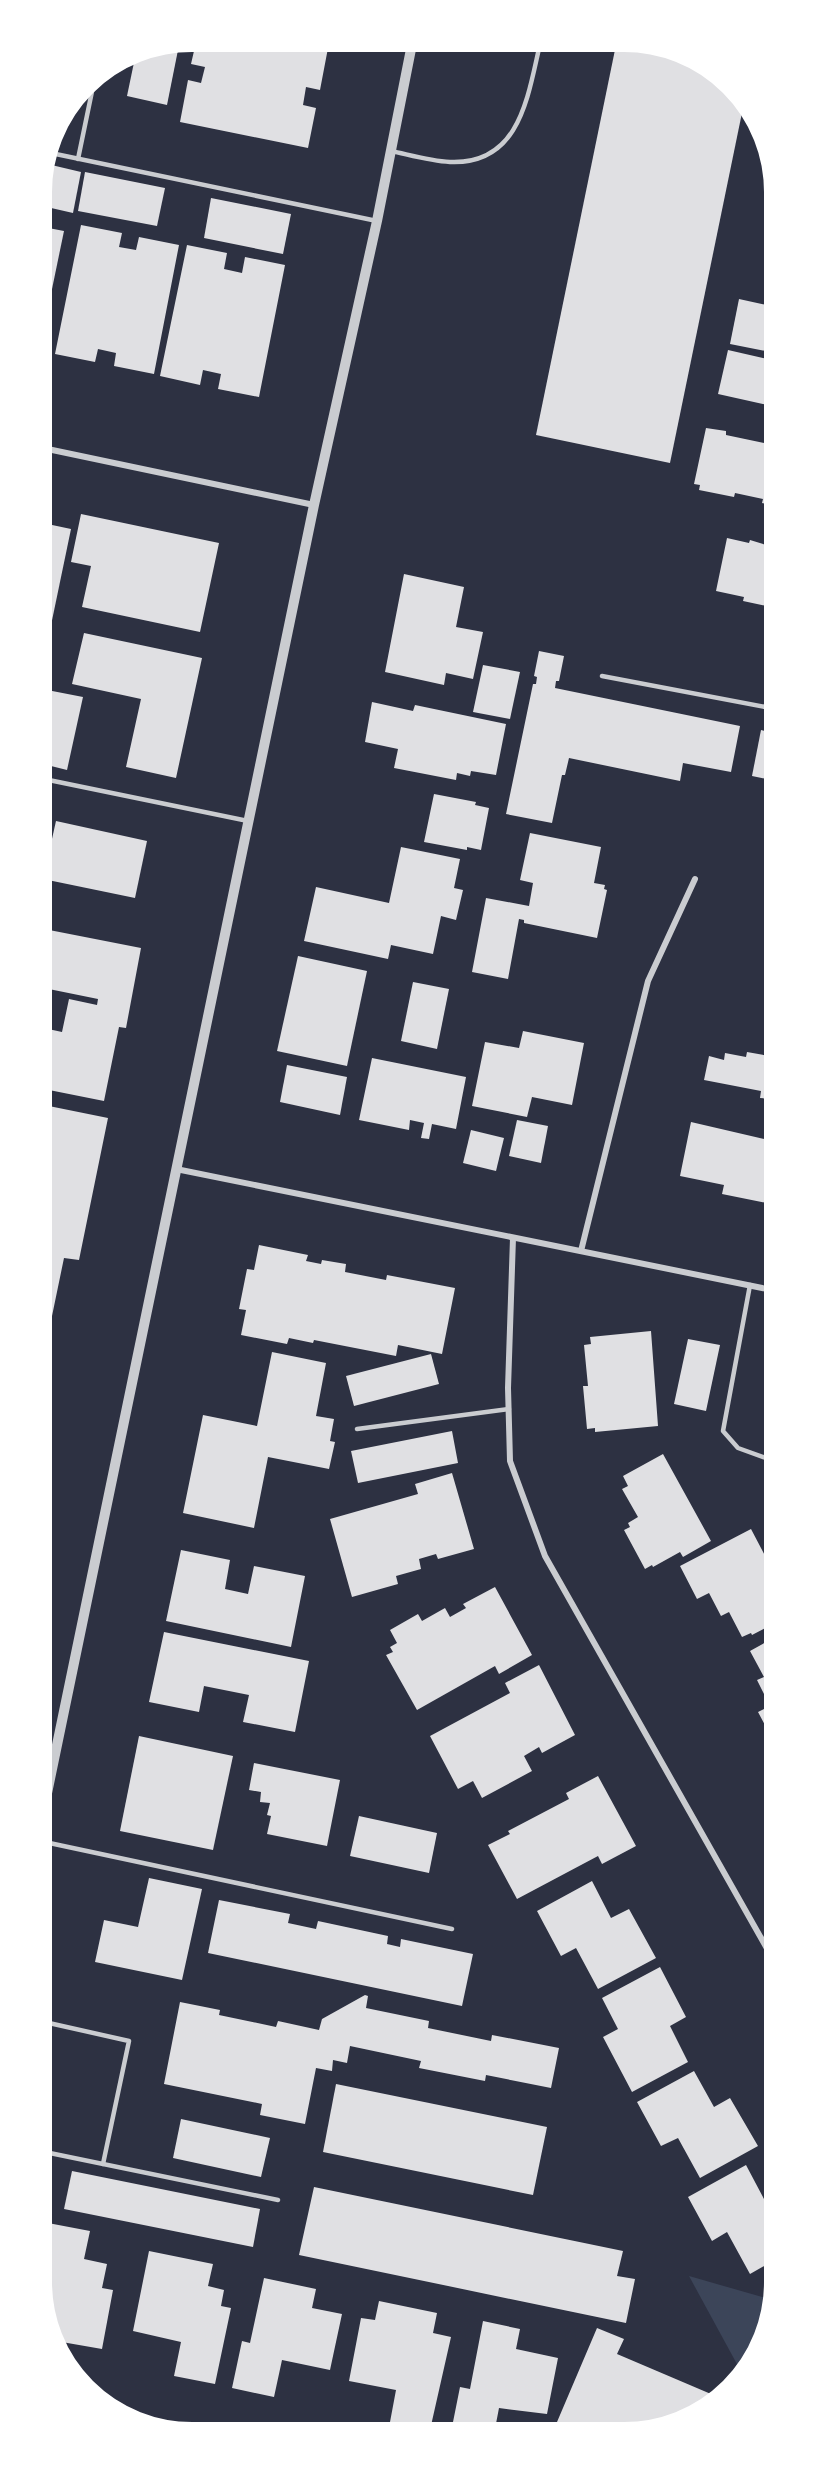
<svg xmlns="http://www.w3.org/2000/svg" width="816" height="2474" viewBox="0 0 816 2474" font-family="'Roboto Condensed',sans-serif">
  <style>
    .green { fill: #3c4559 }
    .building { fill: #e0e0e3 }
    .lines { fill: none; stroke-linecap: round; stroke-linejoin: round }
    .path { stroke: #fff; stroke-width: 4 }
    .service { stroke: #caccd0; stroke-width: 4.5 }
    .minor { stroke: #caccd0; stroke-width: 6 }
    .tertiary { stroke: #caccd0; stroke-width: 10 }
    .rim { fill: none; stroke: #fff; stroke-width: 8 }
  </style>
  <rect width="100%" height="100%" fill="#2d3142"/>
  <polygon class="green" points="689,2276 776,2301 767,2341 744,2377"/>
  <g class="building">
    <polygon points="197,38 277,38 328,48 320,90 306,87 303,105 316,108 308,148 180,122 188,80 201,83 205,67 191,64"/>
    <polygon points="312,38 331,38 330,43"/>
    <polygon points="180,40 167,105 127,96 137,48"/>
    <polygon points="617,40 654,41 733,83 744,103 670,463 536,435"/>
    <polygon points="66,108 63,120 57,119 61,114"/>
    <polygon points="773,157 776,162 776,204 764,201"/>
    <polygon points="43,163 81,172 73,213 38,205 38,182"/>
    <polygon points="85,172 165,188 157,226 78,211"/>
    <polygon points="211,198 291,214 283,254 204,238"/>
    <polygon points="81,225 122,233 119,247 136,250 139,237 179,245 154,374 114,366 116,353 98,349 95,362 55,354"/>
    <polygon points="38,226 64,231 39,352 38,352"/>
    <polygon points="187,245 227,253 224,269 242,273 245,257 285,265 259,397 218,389 221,374 203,370 200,385 160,376"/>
    <polygon points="739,299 776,307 776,353 730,344"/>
    <polygon points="728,350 776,361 776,407 718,394"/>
    <polygon points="706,428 726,431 726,435 764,443 765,439 776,441 776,506 762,503 763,499 735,493 734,497 699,490 700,485 694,484"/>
    <polygon points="81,514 219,543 200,632 82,607 91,566 71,562"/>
    <polygon points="38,522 71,529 39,683 38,683"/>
    <polygon points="727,538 749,543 750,540 776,548 776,608 743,601 744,597 716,591"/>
    <polygon points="404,574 464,587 456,627 483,632 473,679 446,673 444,685 385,672"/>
    <polygon points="84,633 202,658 176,778 126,767 141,699 72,684"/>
    <polygon points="539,651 564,656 559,681 556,681 555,688 740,726 731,772 683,763 680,781 569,758 565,775 562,775 552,823 506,814 533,684 536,684 537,677 534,676"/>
    <polygon points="483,665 520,672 510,719 473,712"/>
    <polygon points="42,689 83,697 67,770 39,763 38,707"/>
    <polygon points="372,702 413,711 415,705 506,724 496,775 471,771 470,776 457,773 456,780 394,768 398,749 365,742"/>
    <polygon points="761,730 776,734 776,781 752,776"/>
    <polygon points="434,794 476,802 475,805 489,808 481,850 467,847 467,850 424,842"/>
    <polygon points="56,821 147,841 135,898 43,879"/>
    <polygon points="530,833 601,847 594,883 605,885 604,889 607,890 597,938 524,923 524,920 519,919 508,979 472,972 486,898 529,906 533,883 520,880"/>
    <polygon points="401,847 460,859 454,888 463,890 456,920 441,916 433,954 391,945 388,959 304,941 316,887 389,903"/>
    <polygon points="39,928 141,948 126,1028 119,1027 104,1101 39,1088 39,1027 62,1032 69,999 97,1005 98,999 39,987"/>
    <polygon points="298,956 367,971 347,1066 277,1051"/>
    <polygon points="413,982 449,989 437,1049 401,1041"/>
    <polygon points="523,1031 584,1043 572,1105 532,1097 527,1117 472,1106 485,1042 519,1048"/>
    <polygon points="747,1052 769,1056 766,1071 776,1072 771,1099 760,1098 761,1091 704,1080 709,1056 724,1060 725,1053 746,1057"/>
    <polygon points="372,1058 466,1077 456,1129 432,1124 429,1139 421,1138 424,1123 410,1120 409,1130 359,1120"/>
    <polygon points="287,1065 347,1077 340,1115 280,1102"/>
    <polygon points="39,1104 108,1118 79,1260 64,1258 52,1316 39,1314"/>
    <polygon points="517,1120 548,1126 541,1163 509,1156"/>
    <polygon points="691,1122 777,1142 777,1183 772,1204 722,1194 724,1185 680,1176"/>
    <polygon points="471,1130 504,1138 496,1171 463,1163"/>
    <polygon points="259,1245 308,1255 306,1261 321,1264 322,1260 346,1264 345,1272 386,1280 387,1275 455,1288 442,1354 398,1345 396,1356 314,1340 313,1343 289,1338 287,1344 241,1335 246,1310 239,1309 247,1269 254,1270"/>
    <polygon points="651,1331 658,1426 595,1432 595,1428 587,1429 583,1386 588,1386 584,1345 591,1344 590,1337"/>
    <polygon points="688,1339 720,1345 706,1411 674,1404"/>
    <polygon points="272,1352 326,1363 316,1416 334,1419 330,1441 335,1442 329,1469 268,1457 254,1528 183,1513 203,1415 257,1426"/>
    <polygon points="431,1354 439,1384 354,1406 346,1376"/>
    <polygon points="452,1431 458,1463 358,1483 351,1451"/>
    <polygon points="663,1454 711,1541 683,1557 680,1552 653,1567 652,1565 645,1569 624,1530 630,1527 628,1523 638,1517 622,1489 628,1486 623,1476"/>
    <polygon points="452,1473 474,1549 438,1559 436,1554 419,1559 421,1569 396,1576 398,1584 352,1597 330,1519 418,1494 415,1484"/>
    <polygon points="751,1529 771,1567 777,1564 777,1622 752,1635 751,1633 742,1637 729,1612 721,1616 709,1593 697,1599 680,1566"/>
    <polygon points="181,1550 230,1560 225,1589 248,1594 254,1566 305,1576 291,1647 166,1621"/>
    <polygon points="495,1587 532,1655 499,1674 495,1666 417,1710 386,1655 393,1652 390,1647 397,1643 390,1630 418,1614 422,1621 445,1608 450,1617 466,1608 463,1604"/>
    <polygon points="164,1632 309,1661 295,1732 243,1722 249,1695 204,1686 199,1712 149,1702"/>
    <polygon points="777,1636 778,1740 774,1742 758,1712 770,1706 757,1680 764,1677 750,1651"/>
    <polygon points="539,1665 575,1735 542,1753 539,1747 524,1756 532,1771 482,1798 473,1781 458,1789 430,1736 510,1693 505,1683"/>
    <polygon points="139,1736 233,1756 213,1850 120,1831"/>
    <polygon points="254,1763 340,1780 327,1846 267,1834 271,1816 267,1815 270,1803 260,1802 261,1792 249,1790"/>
    <polygon points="598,1776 636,1846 602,1864 598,1856 517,1899 488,1845 510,1834 508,1831 569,1799 566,1793"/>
    <polygon points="359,1816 437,1833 429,1873 350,1856"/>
    <polygon points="149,1878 202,1889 182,1980 95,1962 104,1920 138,1927"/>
    <polygon points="592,1881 611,1918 629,1909 656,1958 598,1989 576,1948 561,1956 537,1911"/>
    <polygon points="219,1900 290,1914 288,1923 316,1929 318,1921 388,1936 387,1944 400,1947 401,1939 473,1954 462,2006 208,1953"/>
    <polygon points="660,1967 686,2017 670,2026 688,2062 632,2092 603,2037 618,2029 602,1998"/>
    <polygon points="365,1995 368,1996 366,2008 429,2021 428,2028 491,2041 492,2035 559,2048 551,2088 486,2075 485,2081 419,2068 421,2061 350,2046 347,2063 333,2060 332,2071 316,2068 305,2124 260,2115 262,2104 164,2084 180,2002 220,2010 219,2015 276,2027 278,2021 319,2030 322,2019"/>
    <polygon points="694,2071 714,2107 730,2098 758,2146 700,2178 678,2138 661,2146 637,2102"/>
    <polygon points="336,2084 547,2127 533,2195 323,2152"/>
    <polygon points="181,2119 270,2138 261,2177 173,2158"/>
    <polygon points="746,2165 765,2201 778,2194 778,2258 750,2274 727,2232 712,2241 688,2197"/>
    <polygon points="72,2171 260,2209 253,2247 64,2209"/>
    <polygon points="314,2187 623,2251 617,2276 635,2279 626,2323 299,2255"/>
    <polygon points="48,2223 90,2231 84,2259 107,2264 102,2288 113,2290 102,2349 56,2341 40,2312 40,2263"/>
    <polygon points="149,2251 213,2264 208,2286 224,2290 221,2306 231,2308 215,2384 174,2376 181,2342 133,2331"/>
    <polygon points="264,2278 316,2289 312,2308 342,2314 330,2370 282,2360 274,2397 232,2388 242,2341 250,2343"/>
    <polygon points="379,2301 437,2313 433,2333 451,2337 430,2430 390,2422 396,2390 349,2381 361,2318 375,2320"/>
    <polygon points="483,2321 520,2329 516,2349 558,2358 547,2414 499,2408 494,2434 451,2432 460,2387 470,2389"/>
    <polygon points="597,2328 624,2339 617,2354 718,2397 715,2404 701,2416 654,2434 579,2434 557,2422"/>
  </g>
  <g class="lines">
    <polyline class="path" points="137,2420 210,2434"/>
    <g class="service">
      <path d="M391 151C410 155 430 161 450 162 522 165 528 93 541 40"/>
      <polyline points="46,152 377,221"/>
      <polyline points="78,159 96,72"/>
      <polyline points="602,676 776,709"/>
      <polyline points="39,778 248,821"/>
      <polyline points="750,1285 723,1431 738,1448 777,1462"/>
      <polyline points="357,1429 509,1409"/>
      <polyline points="40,1841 452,1929"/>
      <polyline points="40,2021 129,2041 103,2164"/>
      <polyline points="40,2151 278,2200"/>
    </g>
    <g class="minor">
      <polyline points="38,447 314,505"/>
      <polyline points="176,1169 777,1291"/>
      <polyline points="513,1238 508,1388 510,1461 545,1556 778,1968"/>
      <polyline points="581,1251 648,981 695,879"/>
    </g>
    <polyline class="tertiary" points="40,1827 314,505 377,221 413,39"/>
  </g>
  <path d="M0 0H816V2474H0ZM192 48H624A144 144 0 0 1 768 192V2282A144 144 0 0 1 624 2426H192A144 144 0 0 1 48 2282V192A144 144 0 0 1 192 48Z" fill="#fff" fill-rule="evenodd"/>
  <path class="rim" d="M192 48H624A144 144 0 0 1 768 192V2282A144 144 0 0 1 624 2426H192A144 144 0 0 1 48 2282V192A144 144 0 0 1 192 48Z"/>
</svg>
